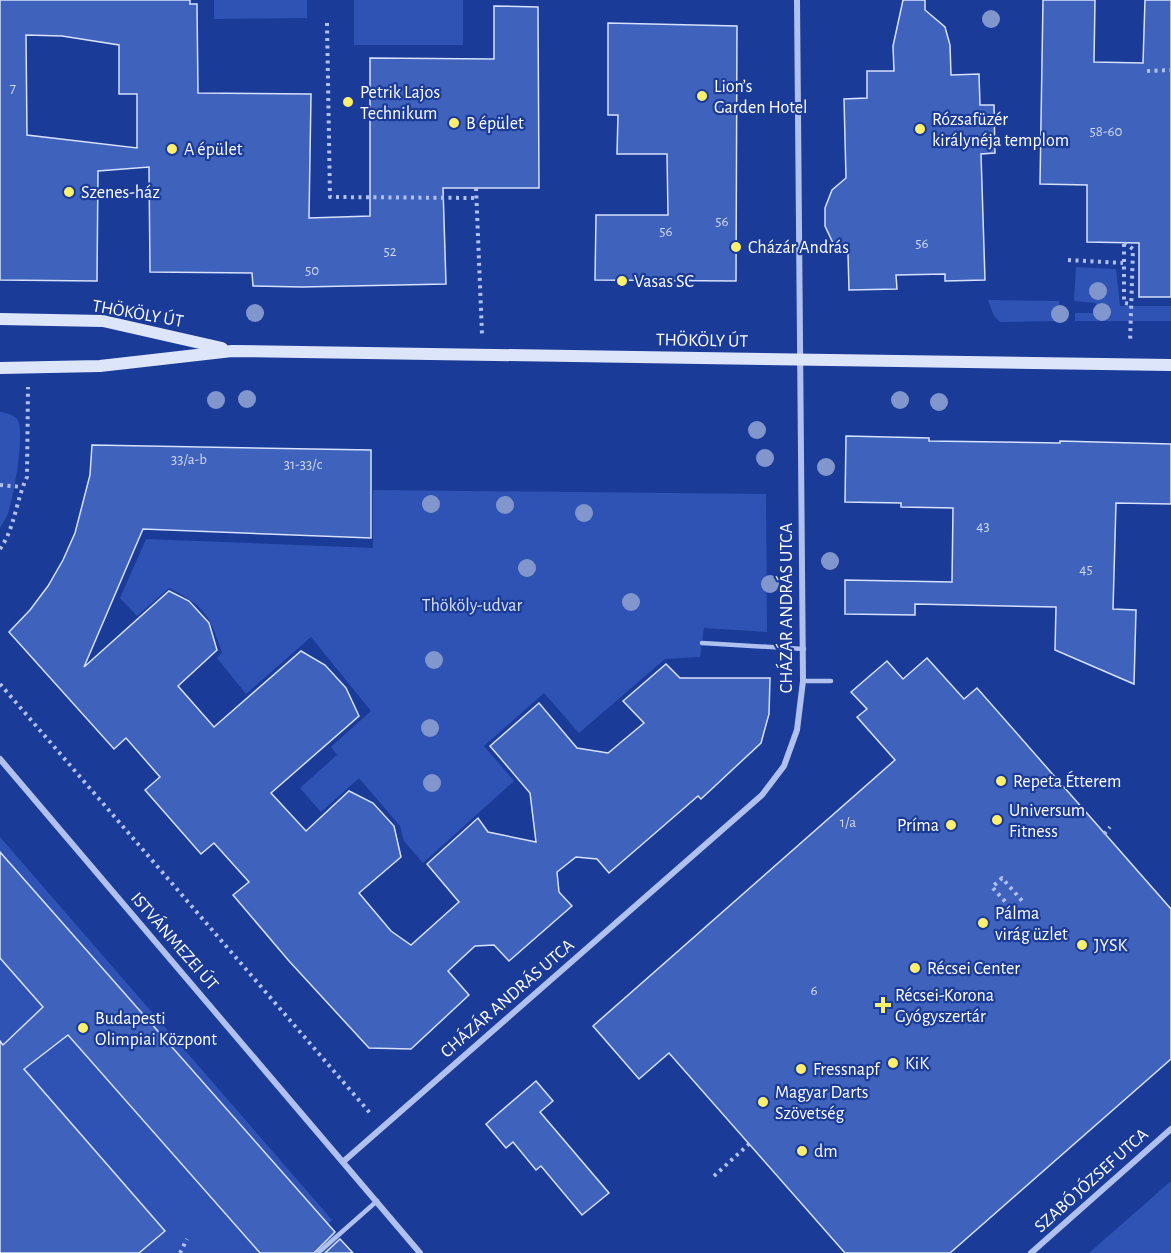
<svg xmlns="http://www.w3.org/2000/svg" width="1171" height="1253" viewBox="0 0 1171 1253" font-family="'Alegreya Sans',sans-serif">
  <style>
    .green { fill: #2f53b5 }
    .building { fill: #3f62bc; stroke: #d6e1fb; stroke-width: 1.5; fill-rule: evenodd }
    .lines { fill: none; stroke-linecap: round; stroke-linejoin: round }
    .path { stroke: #b0c1f0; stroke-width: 4; stroke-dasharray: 3 4.5; stroke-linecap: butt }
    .service { stroke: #b0c1f0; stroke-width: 4.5 }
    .minor { stroke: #b0c1f0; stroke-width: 6 }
    .secondary { stroke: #dde5fb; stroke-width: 12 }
    .tree { fill: #8296ce }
    .poi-dot { fill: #ffef6f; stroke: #1b3b98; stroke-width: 2 }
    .labels { text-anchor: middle; stroke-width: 4.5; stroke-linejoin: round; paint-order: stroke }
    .number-label { font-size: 15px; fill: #cfd8ee }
    .poi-label { font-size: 18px; fill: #fff; stroke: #1b3b98; text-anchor: start }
    .street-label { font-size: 18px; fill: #fff; stroke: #1b3b98 }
    .park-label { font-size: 18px; fill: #d6e1fb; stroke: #1b3b98 }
  </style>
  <rect width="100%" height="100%" fill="#1b3b98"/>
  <g class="green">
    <polygon points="214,0 307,0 307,18 214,19"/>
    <rect x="354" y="0" width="109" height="45"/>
    <polygon points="1076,267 1116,269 1120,306 1171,306 1171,321 1075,321 1075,313 1097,313 1096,303 1074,301"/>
    <polygon points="988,300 1059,301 1058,321 1000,322 994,316"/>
    <path d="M0 412C6 413 12 414 17 419 26 430 13 502 7 516 5 520 2 524 0 528Z"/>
    <path d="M373 490 766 494 767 632 704 628 700 657 665 659 579 733 544 693 484 746 514 781 423 863 404 841 400 826 359 778 321 812 300 788 337 755 331 747 371 711 311 637 246 694 217 658 222 653C210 616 205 606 169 588L137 616 120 598 146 539 373 548Z"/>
    <polygon points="0,837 332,1220 327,1225 352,1253 0,1253"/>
    <polygon points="1171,1181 1171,1253 1089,1253"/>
  </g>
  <g class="building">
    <path d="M0 0H190V4H197L198 93 311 94 309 218 370 216V58L494 59V6L538 7 539 188H443L446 284 302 287 253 286 252 273 150 272 149 167 98 171 97 281 0 280ZM26 35 62 36 119 45V94H137V148L27 135Z"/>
    <polygon points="903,0 925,0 925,10 945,27 950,45 951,75 979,74 980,105 994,105 995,153 981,154 985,280 945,281 945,274 896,275 897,289 849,290 848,254 833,243 825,226 825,208 832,190 846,178 844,99 867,98 867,71 894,71 893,46"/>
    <polygon points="1043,0 1095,0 1094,62 1143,63 1145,0 1171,0 1171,297 1139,297 1139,243 1087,242 1087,185 1040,184"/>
    <polygon points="608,23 737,26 736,281 595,280 596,215 668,215 667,154 617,154 618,115 608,115"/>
    <polygon points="846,436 929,438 929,441 1060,443 1060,441 1171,444 1171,504 1116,503 1113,609 1136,610 1134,684 1055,650 1056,607 915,604 915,615 845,614 845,580 952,582 953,508 901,507 901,503 845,502"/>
    <polygon points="92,445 371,450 371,538 143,529 84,667 169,591 189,601 209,623 217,650 178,686 214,727 301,651 325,665 346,688 359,716 271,793 306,831 349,791 373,803 394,826 401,857 359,893 391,931 411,945 459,902 427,864 478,818 488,832 536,842 530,793 490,746 539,703 577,748 608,753 644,723 623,701 666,664 680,678 770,678 769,714 761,743 701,799 698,796 609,873 597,859 576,857 557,872 559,892 572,906 509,961 494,945 475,946 448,971 469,995 411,1049 369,1048 289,961 233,895 249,882 214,843 201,854 145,790 160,777 126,738 114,749 9,632 30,610 48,586 63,560 75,533 90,475"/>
    <polygon points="927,658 964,699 977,688 1171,909 1171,1059 950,1253 845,1253 669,1053 639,1079 593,1026 895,760 857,717 867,709 851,692 887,661 903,679"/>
    <polygon points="0,852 335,1232 314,1253 260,1253 68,1035 24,1069 165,1231 139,1253 0,1253 0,1041 3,1045 43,1007 0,958"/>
    <polygon points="536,1081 553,1101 540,1112 609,1193 582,1215 541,1166 536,1170 513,1142 506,1148 486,1124"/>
    <polygon points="340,1239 353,1253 325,1253"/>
  </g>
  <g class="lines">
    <g class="path">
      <polyline points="327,23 330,197 476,198"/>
      <polyline points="1147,71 1171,70"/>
      <polyline points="476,188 482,334"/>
      <polyline points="1124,243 1133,249 1130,343"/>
      <polyline points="1124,244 1124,303 1132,304"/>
      <polyline points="1068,260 1123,263"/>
      <polyline points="0,485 22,487"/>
      <path d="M0 549C15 528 16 500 27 477L28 387"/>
      <polyline points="0,684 370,1113"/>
      <polyline points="1104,834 1110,827"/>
      <polyline points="1010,907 992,887 1002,878 1024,903"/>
      <polyline points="714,1176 749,1144"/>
      <polyline points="180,1253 187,1239"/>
    </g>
    <g class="service">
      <polyline points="702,643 804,649"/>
      <polyline points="803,681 831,681"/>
      <polyline points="318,1253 377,1201"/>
    </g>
    <g class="minor">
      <polyline points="0,759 420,1253"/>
      <polyline points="344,1161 762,795 784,766 797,730 803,681 797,0"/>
      <polyline points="1031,1253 1171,1129"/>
    </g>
    <g class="secondary">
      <polyline points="0,319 103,321 222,348"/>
      <polyline points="0,368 100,366 232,351 1171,365"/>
    </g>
  </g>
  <g class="tree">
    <circle cx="991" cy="19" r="9"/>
    <circle cx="1098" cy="291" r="9"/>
    <circle cx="1102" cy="312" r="9"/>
    <circle cx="255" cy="313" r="9"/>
    <circle cx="1060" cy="314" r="9"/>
    <circle cx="247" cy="399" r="9"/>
    <circle cx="216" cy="400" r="9"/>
    <circle cx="900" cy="400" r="9"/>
    <circle cx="939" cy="402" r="9"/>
    <circle cx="757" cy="430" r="9"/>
    <circle cx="765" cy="458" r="9"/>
    <circle cx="826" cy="467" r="9"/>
    <circle cx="431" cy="504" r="9"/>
    <circle cx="505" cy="505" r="9"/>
    <circle cx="584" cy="513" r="9"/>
    <circle cx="830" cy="561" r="9"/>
    <circle cx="527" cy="568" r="9"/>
    <circle cx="770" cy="584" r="9"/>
    <circle cx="631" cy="602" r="9"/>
    <circle cx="434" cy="660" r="9"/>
    <circle cx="430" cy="728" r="9"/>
    <circle cx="432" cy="783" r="9"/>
  </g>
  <g class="poi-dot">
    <circle cx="702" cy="96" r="6"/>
    <circle cx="348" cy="102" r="6"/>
    <circle cx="454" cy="123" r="6"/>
    <circle cx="920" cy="129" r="6"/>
    <circle cx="172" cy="149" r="6"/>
    <circle cx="69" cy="192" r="6"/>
    <circle cx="736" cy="247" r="6"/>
    <circle cx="622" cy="281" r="6"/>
    <circle cx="1001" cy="781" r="6"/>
    <circle cx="997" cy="820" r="6"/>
    <circle cx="951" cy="825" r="6"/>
    <circle cx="983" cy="923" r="6"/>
    <circle cx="1082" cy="945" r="6"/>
    <circle cx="915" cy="968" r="6"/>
    <path d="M880 996h6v6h6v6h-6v6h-6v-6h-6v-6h6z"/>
    <circle cx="83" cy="1028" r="6"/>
    <circle cx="893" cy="1063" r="6"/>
    <circle cx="801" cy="1069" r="6"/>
    <circle cx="763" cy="1102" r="6"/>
    <circle cx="802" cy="1151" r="6"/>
  </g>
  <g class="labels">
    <g class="number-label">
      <text x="13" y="93">7</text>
      <text x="1106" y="136">58-60</text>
      <text x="722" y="226">56</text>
      <text x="666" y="236">56</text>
      <text x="922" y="248">56</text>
      <text x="390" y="256">52</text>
      <text x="312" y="275">50</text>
      <text x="189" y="464">33/a-b</text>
      <text x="303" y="469">31-33/c</text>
      <text x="983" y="531">43</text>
      <text x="1086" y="574">45</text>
      <text x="848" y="827">1/a</text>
      <text x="814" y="995">6</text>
    </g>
    <g class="poi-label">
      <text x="714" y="92">Lion’s<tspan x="714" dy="21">Garden Hotel</tspan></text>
      <text x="360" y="98">Petrik Lajos<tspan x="360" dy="21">Technikum</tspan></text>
      <text x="932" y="125">Rózsafüzér<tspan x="932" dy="21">királynéja templom</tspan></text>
      <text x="466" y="129">B épület</text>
      <text x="184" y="155">A épület</text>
      <text x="81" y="198">Szenes-ház</text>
      <text x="748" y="253">Cházár András</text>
      <text x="634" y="287">Vasas SC</text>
      <text x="1013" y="787">Repeta Étterem</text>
      <text x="1009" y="816">Universum<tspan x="1009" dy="21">Fitness</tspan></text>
      <text x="939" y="831" text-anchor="end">Príma</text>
      <text x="995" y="919">Pálma<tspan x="995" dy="21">virág üzlet</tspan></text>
      <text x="1094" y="951">JYSK</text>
      <text x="927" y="974">Récsei Center</text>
      <text x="895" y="1001">Récsei-Korona<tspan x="895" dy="21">Gyógyszertár</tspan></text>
      <text x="95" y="1024">Budapesti<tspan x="95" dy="21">Olimpiai Központ</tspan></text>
      <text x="905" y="1069">KiK</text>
      <text x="813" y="1075">Fressnapf</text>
      <text x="775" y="1098">Magyar Darts<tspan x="775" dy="21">Szövetség</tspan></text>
      <text x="814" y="1157">dm</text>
    </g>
    <g class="street-label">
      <text transform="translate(138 313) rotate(10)" y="6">THÖKÖLY ÚT</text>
      <text transform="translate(702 340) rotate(1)" y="6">THÖKÖLY ÚT</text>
      <text transform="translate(786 608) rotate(-90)" y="6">CHÁZÁR ANDRÁS UTCA</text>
      <text transform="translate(175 941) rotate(49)" y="6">ISTVÁNMEZEI ÚT</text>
      <text transform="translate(507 998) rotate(-41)" y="6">CHÁZÁR ANDRÁS UTCA</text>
      <text transform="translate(1091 1180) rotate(-42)" y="6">SZABÓ JÓZSEF UTCA</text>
    </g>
    <g class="park-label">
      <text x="472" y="611">Thököly-udvar</text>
    </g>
  </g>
</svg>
